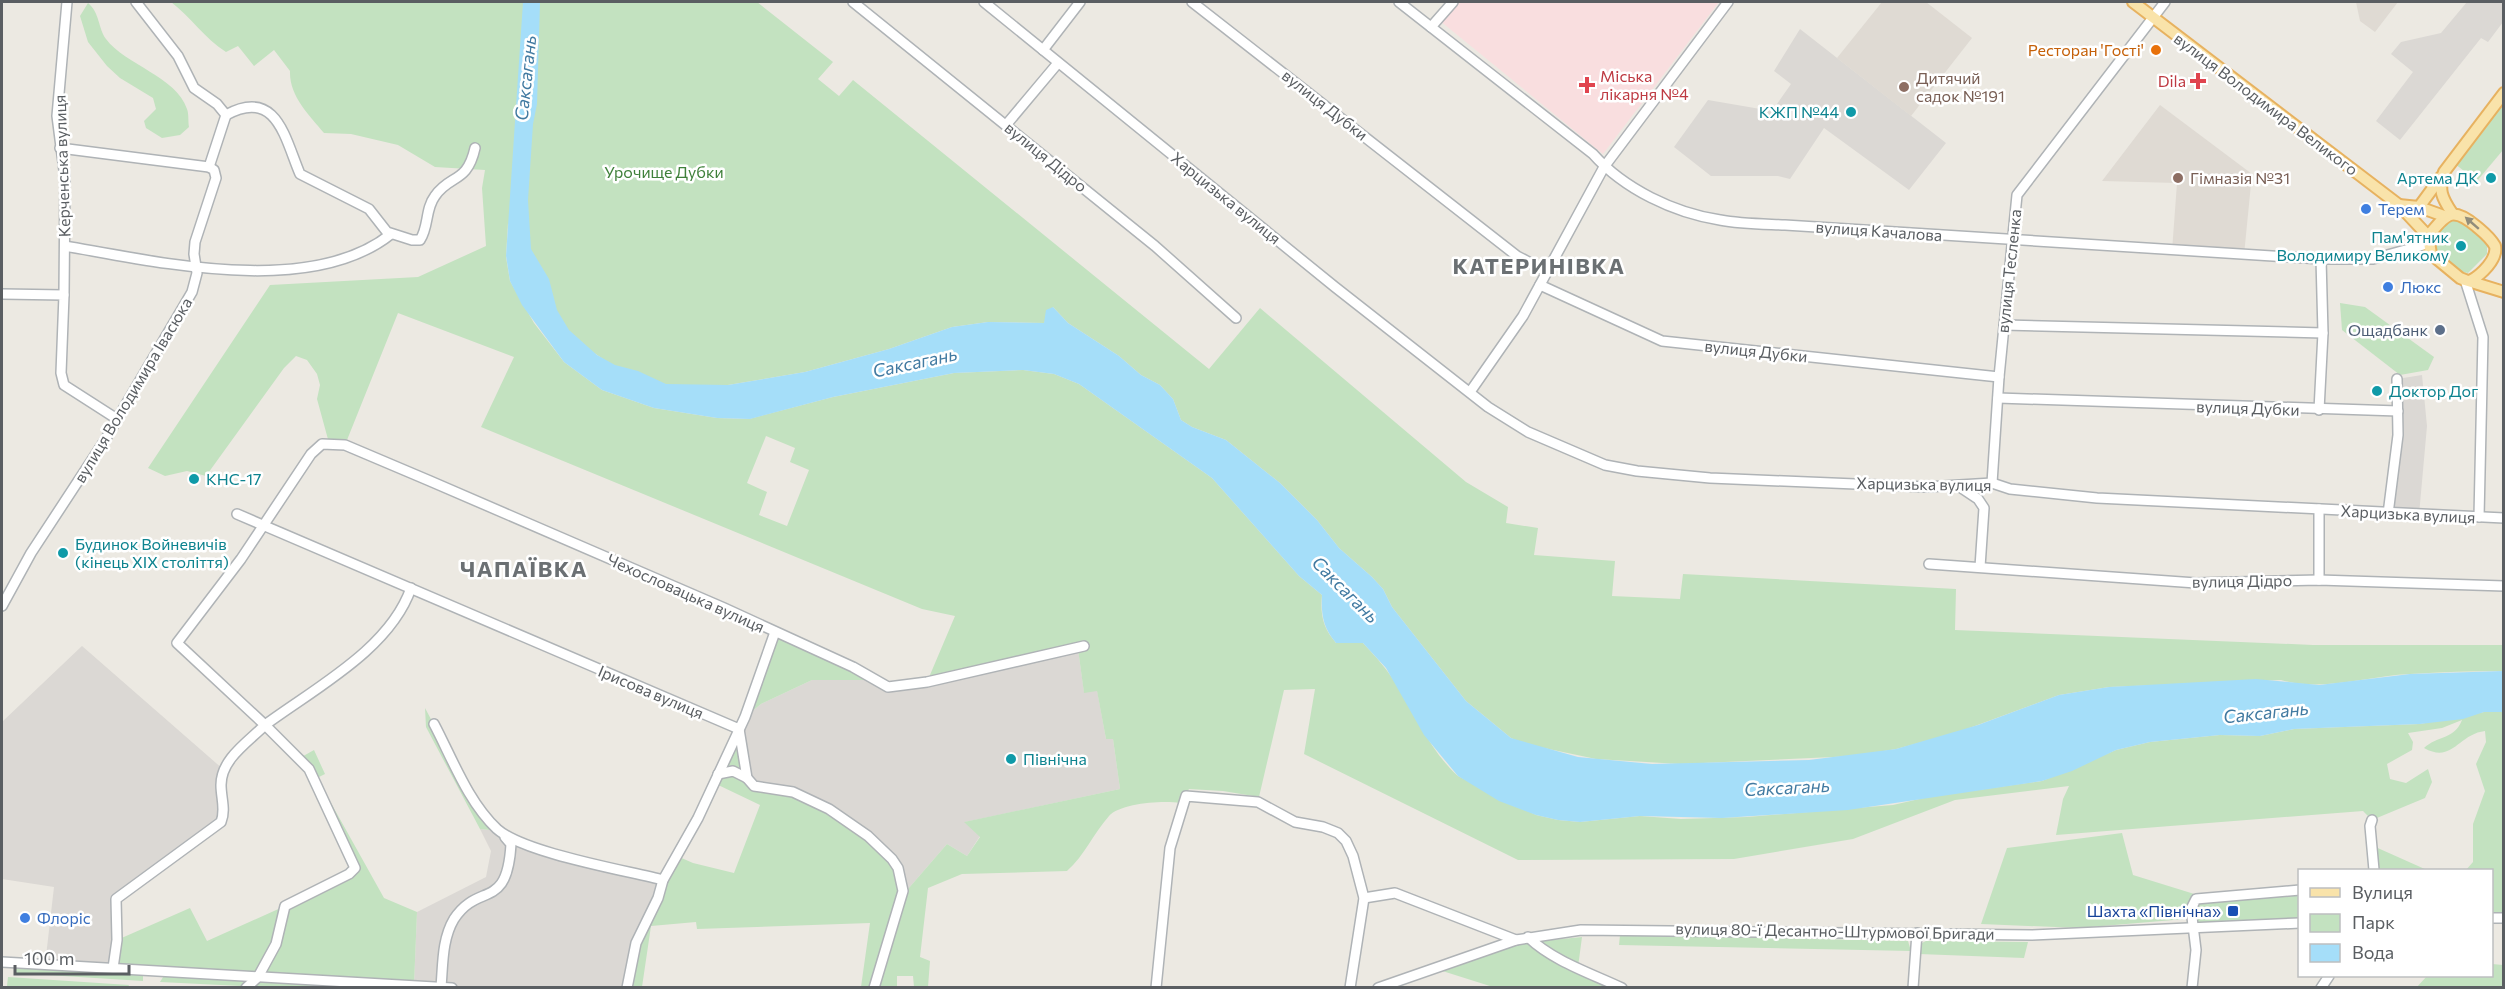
<svg xmlns="http://www.w3.org/2000/svg" width="2505" height="989" viewBox="0 0 2505 989" font-family="Commissioner,sans-serif">
  <style>
    .industrial { fill: #dbd8d4 }
    .education { fill: #dfdad3 }
    .medical { fill: #f9dedf }
    .green { fill: #c3e2c0; fill-rule: evenodd }
    .water { fill: #a5def9 }
    .lines { fill: none; stroke-linecap: round; stroke-linejoin: round }
    .minor-casing { stroke: #afb3b6; stroke-width: 12 }
    .major-casing { stroke: #e7b260; stroke-width: 14 }
    .minor { stroke: #fff; stroke-width: 9 }
    .major { stroke: #f9e3aa; stroke-width: 10 }
    .oneway { fill: #928d7b }
    .food-dot { fill: #e8710a; stroke: #fff; stroke-width: 2 }
    .health-dot { fill: #e0444e; stroke: #fff; stroke-width: 2 }
    .education-dot { fill: #8d6e63; stroke: #fff; stroke-width: 2 }
    .culture-dot { fill: #0f9aa8; stroke: #fff; stroke-width: 2 }
    .shop-dot { fill: #3f7fe0; stroke: #fff; stroke-width: 2 }
    .service-dot { fill: #5c6f8a; stroke: #fff; stroke-width: 2 }
    .transit-dot { fill: #1a4fb4; stroke: #fff; stroke-width: 2 }
    .labels { text-anchor: middle; stroke-width: 5; stroke-linejoin: round; paint-order: stroke }
    .food-label { font-size: 16px; fill: #c56008; stroke: #fff; text-anchor: end }
    .health-label { font-size: 16px; fill: #be3a42; stroke: #fff; text-anchor: start }
    .education-label { font-size: 16px; fill: #785e54; stroke: #fff; text-anchor: start }
    .street-label { font-size: 16px; fill: #5a5e62; stroke: #fff }
    .culture-label { font-size: 16px; fill: #0d838f; stroke: #fff; text-anchor: start }
    .park-label { font-size: 16px; fill: #3f803a; stroke: #fff }
    .shop-label { font-size: 16px; fill: #366cbe; stroke: #fff; text-anchor: start }
    .service-label { font-size: 16px; fill: #4e5e75; stroke: #fff; text-anchor: end }
    .transit-label { font-size: 16px; fill: #164399; stroke: #fff; text-anchor: end }
    .water-label { font-size: 18px; font-style: italic; fill: #417aa1; stroke: #fff }
    .district-label { font-size: 22px; font-weight: bold; letter-spacing: 1.5px; fill: #6b7073; stroke: #fff }
  </style>
  <rect width="100%" height="100%" fill="#ece9e2"/>
  <g class="industrial">
    <polygon points="2467,2 2503,2 2503,22 2488,42 2481,38 2400,140 2376,121 2413,72 2391,54 2401,42 2441,33"/>
    <polygon points="1800,29 1946,143 1909,190 1824,128 1790,179 1778,176 1711,176 1674,147 1708,100 1772,111 1791,84 1774,71"/>
    <polygon points="2422,375 2427,426 2419,515 2388,514 2398,435 2397,379"/>
    <polygon points="82,646 224,770 223,815 120,894 113,968 45,965 54,887 2,879 2,722"/>
    <polygon points="1078,649 1084,692 1097,690 1106,739 1113,739 1120,789 965,822 980,836 967,856 947,844 908,889 754,786 740,748 745,717 761,704 812,680 876,680 888,687"/>
    <polygon points="480,829 499,831 514,840 663,880 627,987 414,986 417,912 486,877 491,851"/>
  </g>
  <g class="education">
    <polygon points="1882,2 1926,2 1972,38 1911,116 1837,58"/>
    <polygon points="2356,2 2398,2 2375,32 2360,21"/>
    <polygon points="2160,105 2252,174 2244,255 2172,251 2177,183 2102,181"/>
  </g>
  <polygon class="medical" points="1447,2 1719,2 1603,154 1434,16"/>
  <g class="green">
    <path d="M171 2H757L833 62 818 79 839 96 853 80 1209 369 1260 308 1466 482 1508 507 1506 523 1538 528 1534 555 1615 561 1612 596 1680 599 1683 574 1956 589 1955 630 2313 645H2503V671C2472 671 2441 672 2410 674 2367 676 2323 692 2281 680L2109 687 2059 695 1953 734 1896 749 1855 756 1680 764 1596 759 1525 744 1511 738 1466 701 1392 607 1383 589 1372 577 1339 548 1317 520 1280 483 1226 440 1192 427 1181 420 1173 399 1160 385 1141 375 1119 356 1068 323 1053 307 1044 323 988 322 952 327 889 349 805 372 728 385 650 391 556 327 508 223 506 257 510 281 534 323 564 362 602 390 654 408 717 418 749 419 833 397 954 373 1023 370 1054 374 1079 384 1212 478 1299 576 1322 595C1320 615 1323 628 1336 643H1363C1376 657 1388 670 1398 687 1418 718 1430 751 1458 776L1536 815 1558 820 1580 822 1640 816 1681 819 1747 817 1893 805 1928 797 2042 781 2116 750 2150 742 2220 735 2260 736 2294 729 2420 724 2484 712H2503V918H2492V870H2466L2473 862V824L2485 791 2476 764 2486 742 2485 731C2458 734 2453 764 2424 748 2438 735 2454 740 2462 720L2442 728 2408 733 2413 742 2412 750 2387 764 2390 779 2406 783 2428 769 2432 782 2425 798 2372 820 2363 811 2056 835 2063 799 2069 786 1955 800 1853 839 1734 859 1518 860 1304 754 1315 689 1284 690 1259 797 1223 791 1189 789 1180 803C1164 800 1120 803 1109 816 1093 834 1085 855 1067 871L962 874 928 888 920 957 930 961 928 987H914L913 976H897V987H877L908 889 947 844 967 856 980 837 964 822 1120 789 1113 739H1106L1097 691 1084 693 1078 649 927 682 955 616 922 609 481 427 514 357 398 313 345 445 329 443 317 399 320 385 317 374 307 360 296 356 284 368 206 476 187 471 165 476 148 468 270 285 418 277 486 246 482 188 485 170 435 167 398 145 351 134 324 133C309 115 289 96 290 71L274 50 254 66 238 46 226 52C204 38 191 17 171 2ZM766 436 795 448 790 462 809 470 787 526 759 515 767 492 747 483Z"/>
    <path d="M88 3C100 13 98 28 106 39 125 65 176 76 187 109 189 114 188 122 189 127L180 135 162 138 146 128 144 121 156 109 153 98 120 78 107 66 88 42 80 16Z"/>
    <polygon points="2503,100 2503,150 2477,181 2455,164"/>
    <polygon points="2455,219 2460,219 2487,242 2487,254 2468,273 2462,272 2435,251 2433,239 2448,220"/>
    <polygon points="2340,303 2365,307 2434,357 2428,370 2400,375 2342,330"/>
    <polygon points="775,632 877,680 812,680 761,704 745,717"/>
    <polygon points="425,708 477,805 499,831 480,829 426,727"/>
    <polygon points="739,729 740,748 754,786 793,792 829,809 892,859 903,891 874,987 861,987 870,923 697,929 696,922 651,926 642,987 627,988 630,969 677,856 693,863 734,873 760,805 714,783"/>
    <polygon points="314,750 325,774 317,778 384,898 417,912 414,985 452,987 246,987 257,978 113,968 117,940 190,908 207,941 285,906 353,871 309,769 298,759"/>
    <polygon points="2122,833 2133,875 2204,897 2299,890 2299,923 2193,928 2191,910 2185,919 2079,928 1981,924 2007,848"/>
    <polygon points="2371,845 2427,870 2374,870"/>
    <polygon points="1620,935 1908,941 1911,951 1619,945"/>
    <polygon points="1528,937 1539,947 1541,941 1582,937 1578,967 1622,987 1493,987 1433,968"/>
    <polygon points="1926,941 2028,942 2024,958 1919,954 1920,944"/>
    <polygon points="15,964 143,973 143,981 15,973"/>
    <polygon points="2492,964 2503,965 2503,987 2417,987 2427,976 2492,976"/>
    <polygon points="165,974 244,980 244,983 241,986 160,982"/>
    <polygon points="8,977 129,985 128,987 2,987 7,986"/>
  </g>
  <path class="water" d="M523 2H540L537 104 533 124 528 200 531 249 549 279 557 310 569 330 597 355 615 365 638 371 666 384 728 385 805 372 889 349 952 327 988 322 1044 323 1046 310 1053 307 1068 323 1119 356 1141 375 1160 385 1173 399 1181 420 1192 427 1226 440 1280 483 1317 520 1339 548 1372 577 1383 589 1392 607 1466 701 1511 738 1578 757 1652 764 1809 760 1896 749 1978 725 2059 695 2109 687 2256 679 2319 685 2410 674 2503 671V712H2484L2463 719 2420 724 2294 729 2260 736 2220 735 2150 742 2116 750 2072 771 2042 781 1848 810 1722 818 1640 816 1580 822 1558 820 1536 815 1499 801 1458 776 1424 735 1386 668 1363 643H1336C1323 627 1321 615 1322 595L1299 576 1212 478 1079 384 1054 374 1023 370 954 373 833 397 750 419 717 418 654 408 602 390 564 362 522 305 510 281 506 256Z"/>
  <g class="lines">
    <defs>
      <g id="minor">
        <polyline points="136,2 178,56 194,88 217,104 226,115 209,167"/>
        <polyline points="853,2 1155,246 1236,318"/>
        <polyline points="984,2 1335,287 1488,407 1528,432 1605,465 1637,471 1710,478 1927,487 1992,483 2010,489 2097,498 2504,518"/>
        <polyline points="1192,2 1517,256 1546,271"/>
        <path d="M1399 2 1593 154C1624 189 1674 213 1720 220 1741 224 1764 224 1785 225L2321 259H2373L2427 244"/>
        <polyline points="1431,27 1453,2"/>
        <polyline points="1043,50 1080,2"/>
        <path d="M226 115C277 87 285 139 300 174L369 209 387 232 412 240H420C429 227 425 209 435 196 450 174 467 184 475 148"/>
        <polyline points="1006,125 1058,63"/>
        <path d="M65 246C158 262 311 298 391 234"/>
        <polyline points="2465,280 2483,337 2479,517"/>
        <polyline points="1540,285 1662,341 1999,377"/>
        <polyline points="2,294 64,295 61,373 64,385 117,419"/>
        <polyline points="64,295 65,178 57,116 67,2"/>
        <polyline points="2004,325 2323,333"/>
        <polyline points="1470,392 1523,316 1604,167 1728,2"/>
        <polyline points="1998,398 2398,411"/>
        <polyline points="2319,410 2323,333 2321,259"/>
        <polyline points="1992,483 1999,377 2017,195 2165,2"/>
        <polyline points="1960,487 1978,499 1984,508 1980,567"/>
        <polyline points="2319,509 2319,580"/>
        <polyline points="237,514 739,729 747,778 754,786 793,792 829,809 868,836 892,859 898,868 903,891 874,988"/>
        <polyline points="2388,514 2398,435 2397,379"/>
        <polyline points="1929,564 2196,583 2319,580 2504,586"/>
        <polyline points="2,606 31,553 105,440 192,292 197,273 194,254 195,242 216,178 214,170 209,167 60,148"/>
        <path d="M434 724C452 758 468 802 497 829 524 853 624 870 663 880"/>
        <polyline points="718,774 733,771 747,778"/>
        <polyline points="2372,820 2370,826 2374,870"/>
        <polyline points="1364,898 1395,893 1516,940"/>
        <polyline points="2492,918 2504,918"/>
        <path d="M1528 937C1553 961 1590 973 1622 988"/>
        <polyline points="2,962 452,988"/>
        <path d="M113 968 117 940 116 899 221 822C226 810 221 798 221 785 221 759 248 742 265 725L177 643 241 559 311 454 322 444 345 445 430 481 724 608 853 667 888 687 927 682 1084 646"/>
        <path d="M441 987C443 964 442 939 454 919 479 881 507 912 511 844L505 837"/>
        <path d="M246 988 258 977 276 944 285 906 349 874 355 868 309 769 265 725C315 688 390 649 411 588"/>
        <polyline points="627,988 636,943 658,898 663,880 698,818 745,717 775,632"/>
        <polyline points="1156,988 1170,848 1186,796 1258,802 1295,822 1323,827 1338,833 1346,841 1353,856 1364,898 1350,988"/>
        <polyline points="1378,988 1516,940 1581,930 2032,935 2300,923"/>
        <polyline points="1913,988 1917,933"/>
        <polyline points="2192,988 2196,950 2191,909 2196,899 2300,890"/>
        <polyline points="2321,988 2329,976"/>
      </g>
      <g id="major">
        <polyline points="2133,2 2399,205 2428,236"/>
        <polyline points="2399,205 2419,207 2444,216"/>
        <polyline points="2419,207 2441,177"/>
        <path d="M2452 213C2442 198 2438 190 2444 172L2504 93"/>
        <path d="M2470 281C2481 275 2498 259 2495 246 2490 237 2483 232 2476 226 2451 205 2446 215 2428 236L2431 254 2460 278 2465 280 2504 292"/>
      </g>
    </defs>
    <use href="#minor" class="minor-casing"/>
    <use href="#major" class="major-casing"/>
    <use href="#minor" class="minor"/>
    <use href="#major" class="major"/>
  </g>
  <defs><path id="oneway-solid" d="M-6-.8H1V-3.2L6.5 0L1 3.2V.8H-6Z" transform="scale(1.5)"/></defs>
  <use class="oneway" href="#oneway-solid" transform="translate(2472 223) rotate(-139)"/>
  <circle class="food-dot" cx="2156" cy="50" r="6"/>
  <g class="health-dot">
    <path d="M2195 72h6v6h6v6h-6v6h-6v-6h-6v-6h6z"/>
    <path d="M1584 76h6v6h6v6h-6v6h-6v-6h-6v-6h6z"/>
  </g>
  <g class="education-dot">
    <circle cx="1904" cy="87" r="6"/>
    <circle cx="2178" cy="178" r="6"/>
  </g>
  <g class="culture-dot">
    <circle cx="1851" cy="112" r="6"/>
    <circle cx="2491" cy="178" r="6"/>
    <circle cx="2461" cy="246" r="6"/>
    <circle cx="2377" cy="391" r="6"/>
    <circle cx="194" cy="479" r="6"/>
    <circle cx="63" cy="553" r="6"/>
    <circle cx="1011" cy="759" r="6"/>
  </g>
  <g class="shop-dot">
    <circle cx="2366" cy="209" r="6"/>
    <circle cx="2388" cy="287" r="6"/>
    <circle cx="25" cy="918" r="6"/>
  </g>
  <circle class="service-dot" cx="2440" cy="330" r="6"/>
  <rect class="transit-dot" x="2227" y="905" width="12" height="12" rx="3"/>
  <g class="labels">
    <g class="food-label">
      <text x="2144" y="56">Ресторан 'Гості'</text>
    </g>
    <g class="health-label">
      <text x="1600" y="82">Міська<tspan x="1600" dy="18">лікарня №4</tspan></text>
      <text x="2186" y="87" text-anchor="end">Dila</text>
    </g>
    <g class="education-label">
      <text x="1916" y="84">Дитячий<tspan x="1916" dy="18">садок №191</tspan></text>
      <text x="2190" y="184">Гімназія №31</text>
    </g>
    <g class="street-label">
      <text transform="translate(2266 104) rotate(37)" y="6">вулиця Володимира Великого</text>
      <text transform="translate(1325 105) rotate(38)" y="6">вулиця Дубки</text>
      <text transform="translate(1046 157) rotate(39)" y="6">вулиця Дідро</text>
      <text transform="translate(62 166) rotate(-92)" y="6">Керченська вулиця</text>
      <text transform="translate(1226 198) rotate(39)" y="6">Харцизька вулиця</text>
      <text transform="translate(1879 231) rotate(4)" y="6">вулиця Качалова</text>
      <text transform="translate(2009 271) rotate(-84)" y="6">вулиця Тесленка</text>
      <text transform="translate(1756 351) rotate(6)" y="6">вулиця Дубки</text>
      <text transform="translate(133 390) rotate(-59)" y="6">вулиця Володимира Івасюка</text>
      <text transform="translate(2248 408) rotate(2)" y="6">вулиця Дубки</text>
      <text transform="translate(1924 484) rotate(1)" y="6">Харцизька вулиця</text>
      <text transform="translate(2408 514) rotate(3)" y="6">Харцизька вулиця</text>
      <text transform="translate(2242 581) rotate(-1)" y="6">вулиця Дідро</text>
      <text transform="translate(686 593) rotate(24)" y="6">Чехословацька вулиця</text>
      <text transform="translate(651 692) rotate(23)" y="6">Ірисова вулиця</text>
      <text transform="translate(1835 931) rotate(1)" y="6">вулиця 80-ї Десантно-Штурмової Бригади</text>
    </g>
    <g class="culture-label">
      <text x="1839" y="118" text-anchor="end">КЖП №44</text>
      <text x="2479" y="184" text-anchor="end">Артема ДК</text>
      <text x="2449" y="243" text-anchor="end">Пам'ятник<tspan x="2449" dy="18">Володимиру Великому</tspan></text>
      <text x="2389" y="397">Доктор Дог</text>
      <text x="206" y="485">КНС-17</text>
      <text x="75" y="550">Будинок Войневичів<tspan x="75" dy="18">(кінець ХІХ століття)</tspan></text>
      <text x="1023" y="765">Північна</text>
    </g>
    <g class="park-label">
      <text x="664" y="178">Урочище Дубки</text>
    </g>
    <g class="shop-label">
      <text x="2378" y="215">Терем</text>
      <text x="2400" y="293">Люкс</text>
      <text x="37" y="924">Флоріс</text>
    </g>
    <g class="service-label">
      <text x="2428" y="336">Ощадбанк</text>
    </g>
    <g class="transit-label">
      <text x="2221" y="917">Шахта «Північна»</text>
    </g>
    <g class="water-label">
      <text transform="translate(526 78) rotate(-84)" y="6">Саксагань</text>
      <text transform="translate(915 363) rotate(-12)" y="6">Саксагань</text>
      <text transform="translate(1345 590) rotate(45)" y="6">Саксагань</text>
      <text transform="translate(2266 713) rotate(-6)" y="6">Саксагань</text>
      <text transform="translate(1787 788) rotate(-3)" y="6">Саксагань</text>
    </g>
    <g class="district-label">
      <text x="1539" y="274">КАТЕРИНІВКА</text>
      <text x="524" y="577">ЧАПАЇВКА</text>
    </g>
  </g>
  <rect width="2505" height="989" fill="none" stroke="#5a5e62" stroke-width="6"/>
  <rect x="2298" y="869" width="195" height="108" fill="#ffffff" stroke="#bdbfc0" stroke-width="1.5"/>
  <rect x="2310" y="888" width="30" height="9" fill="#f9e3aa" stroke="#bdbfc0" stroke-width="1.5"/>
  <text x="2352" y="899" font-size="18" fill="#5a5e62">Вулиця</text>
  <rect x="2310" y="914" width="30" height="18" fill="#c3e2c0" stroke="#bdbfc0" stroke-width="1.5"/>
  <text x="2352" y="929" font-size="18" fill="#5a5e62">Парк</text>
  <rect x="2310" y="944" width="30" height="18" fill="#a5def9" stroke="#bdbfc0" stroke-width="1.5"/>
  <text x="2352" y="959" font-size="18" fill="#5a5e62">Вода</text>
  <path d="M15 965v9h114v-9" fill="none" stroke="#5a5e62" stroke-width="3"/>
  <text x="24" y="965" font-size="18" fill="#5a5e62" stroke="#ffffff" stroke-width="4.5" paint-order="stroke">100 m</text>
</svg>
